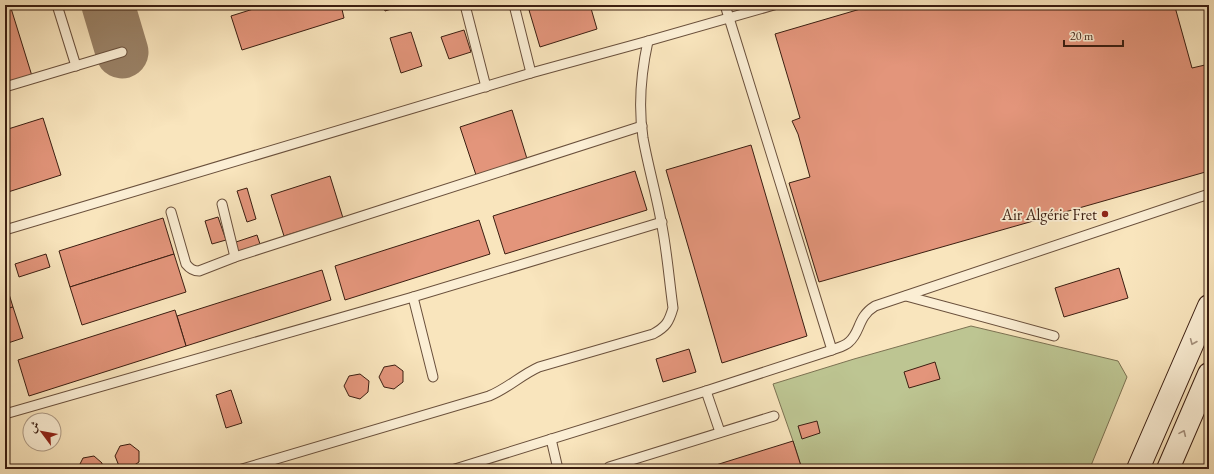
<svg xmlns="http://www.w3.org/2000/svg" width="1214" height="474" viewBox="0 0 1214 474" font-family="'EB Garamond',Amiri,serif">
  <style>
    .green { fill: #bdc592; stroke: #7c7252 }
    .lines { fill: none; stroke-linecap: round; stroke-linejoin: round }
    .taxiway { stroke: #9a8267; stroke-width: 53 }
    .building { fill: #e3957b; stroke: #3b1e11 }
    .lane-casing { stroke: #6a503c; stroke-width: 11 }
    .secondary-casing { stroke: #3b1e11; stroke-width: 24 }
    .lane { stroke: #fbeed4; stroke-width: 9 }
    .secondary { stroke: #fbeed4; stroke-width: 22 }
    .oneway { stroke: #a5907c }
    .poi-dot { fill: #8f2418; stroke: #fbeed4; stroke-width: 1.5 }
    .labels { text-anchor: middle; stroke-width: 3.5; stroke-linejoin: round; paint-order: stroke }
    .poi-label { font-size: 16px; fill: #3b1e11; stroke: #fbeed4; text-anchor: end }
  </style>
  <rect width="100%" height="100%" fill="#f9e5bd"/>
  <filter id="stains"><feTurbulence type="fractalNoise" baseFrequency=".005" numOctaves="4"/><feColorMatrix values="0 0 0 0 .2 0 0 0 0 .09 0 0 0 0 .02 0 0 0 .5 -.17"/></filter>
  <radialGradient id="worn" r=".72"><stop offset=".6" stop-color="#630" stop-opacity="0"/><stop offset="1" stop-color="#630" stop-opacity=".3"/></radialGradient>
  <polygon class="green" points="971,326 1118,361 1127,377 1090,468 1091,469 802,469 793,441 773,384 854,359"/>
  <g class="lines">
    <polyline class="taxiway" points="108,5 122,52"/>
  </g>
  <g class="building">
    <polygon points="5,5 10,5 32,76 5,84"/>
    <polygon points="266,5 341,5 344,18 242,50 231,16"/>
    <polygon points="383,5 404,5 385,11"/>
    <polygon points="545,5 590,5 597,29 540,47 529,10"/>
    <polygon points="874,5 1180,5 1175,7 1192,68 1205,65 1209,77 1209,171 819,282 789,183 810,177 798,134 792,121 800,118 775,34"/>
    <polygon points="464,30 471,52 449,59 441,37"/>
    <polygon points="411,32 422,66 401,73 390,38"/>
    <polygon points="512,110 528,162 477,178 460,127"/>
    <polygon points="43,118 61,175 5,193 5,130"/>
    <polygon points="751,145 807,336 722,363 666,170"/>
    <polygon points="635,171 647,210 505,254 493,216"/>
    <polygon points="330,176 343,218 284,236 271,195"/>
    <polygon points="247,188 256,219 247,222 237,191"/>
    <polygon points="218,217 226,240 212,244 205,221"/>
    <polygon points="163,218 174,254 70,287 59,251"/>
    <polygon points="479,220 490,254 345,300 335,266"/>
    <polygon points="257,235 261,247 237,254 233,243"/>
    <polygon points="46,254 50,267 19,277 15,264"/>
    <polygon points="174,254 186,292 82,325 70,287"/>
    <polygon points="1119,268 1128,298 1064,317 1055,288"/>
    <polygon points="322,270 331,300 186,346 177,316"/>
    <polygon points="5,281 13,307 5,309"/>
    <polygon points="13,307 23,338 5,344 5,309"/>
    <polygon points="175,310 186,346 29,396 18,360"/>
    <polygon points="689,349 696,372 663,382 656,359"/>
    <polygon points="935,362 940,379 909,388 904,372"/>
    <polygon points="395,365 403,371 403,382 394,389 384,387 379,377 384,367"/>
    <polygon points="360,374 369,381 368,392 360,399 349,396 344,386 349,376"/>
    <polygon points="231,390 242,423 226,428 216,395"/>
    <polygon points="817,421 820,433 802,439 798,426"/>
    <polygon points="793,441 802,469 703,469"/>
    <polygon points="130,444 139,451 139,462 130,468 119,466 115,456 120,446"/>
    <polygon points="1209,452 1209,469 1204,469"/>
    <polygon points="94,456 102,463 102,469 79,469 78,468 83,458"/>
  </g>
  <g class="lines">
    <defs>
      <g id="lane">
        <polyline points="57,5 76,66"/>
        <polyline points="465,5 486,87"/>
        <polyline points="514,5 531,73"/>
        <polyline points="725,5 832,350"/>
        <polyline points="5,87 122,52"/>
        <polyline points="222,204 235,257"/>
        <path d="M171 212 186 264C190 269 193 271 199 271L235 257 642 126"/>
        <polyline points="5,230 531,73 648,41 774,5"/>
        <polyline points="906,296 1054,336"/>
        <polyline points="413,297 433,377"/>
        <polyline points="706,391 720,432"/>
        <polyline points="5,414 413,297 662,222"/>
        <polyline points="551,439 558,469"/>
        <polyline points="609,467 774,416"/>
        <path d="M242 469 489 396C507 389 521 375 539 367L653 334C666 327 669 322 673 308 669 279 667 250 661 221 656 193 648 166 643 138 638 105 641 73 648 41"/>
        <path d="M455 469 706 391 832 350C837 348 845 346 849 342 861 332 857 317 875 306L1209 194"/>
      </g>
      <g id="secondary">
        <polyline points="1138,469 1209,306"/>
        <polyline points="1168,469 1209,374"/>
      </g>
    </defs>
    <use href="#lane" class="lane-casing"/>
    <use href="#secondary" class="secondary-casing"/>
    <use href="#lane" class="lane"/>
    <use href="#secondary" class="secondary"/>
  </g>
  <defs><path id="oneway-chevron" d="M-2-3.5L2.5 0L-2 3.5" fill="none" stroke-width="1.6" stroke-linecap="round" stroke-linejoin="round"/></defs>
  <g class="oneway">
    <use href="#oneway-chevron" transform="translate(1193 342) rotate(113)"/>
    <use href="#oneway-chevron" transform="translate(1183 433) rotate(-66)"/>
  </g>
  <circle class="poi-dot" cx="1105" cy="214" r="4"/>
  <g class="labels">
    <g class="poi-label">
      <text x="1097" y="220">Air Algérie Fret</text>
    </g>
  </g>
  <rect width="1214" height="474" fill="none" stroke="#f9e5bd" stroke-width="20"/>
  <rect x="6" y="6" width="1202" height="462" fill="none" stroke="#3b1e11" stroke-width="2"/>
  <rect x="10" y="10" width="1194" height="454" fill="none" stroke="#3b1e11"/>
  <g transform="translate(42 432) rotate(302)"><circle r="19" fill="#fbeed4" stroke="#ae9b86"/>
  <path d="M0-3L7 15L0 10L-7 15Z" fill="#8f2418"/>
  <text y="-6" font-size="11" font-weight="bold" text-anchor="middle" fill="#3b1e11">ش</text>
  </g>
  <path d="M1064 40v6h59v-6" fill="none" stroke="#3b1e11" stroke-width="2"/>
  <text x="1070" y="40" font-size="12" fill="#3b1e11" stroke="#fbeed4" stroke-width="3" paint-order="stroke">20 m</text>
  <rect width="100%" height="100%" filter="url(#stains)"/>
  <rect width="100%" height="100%" fill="url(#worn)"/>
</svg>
